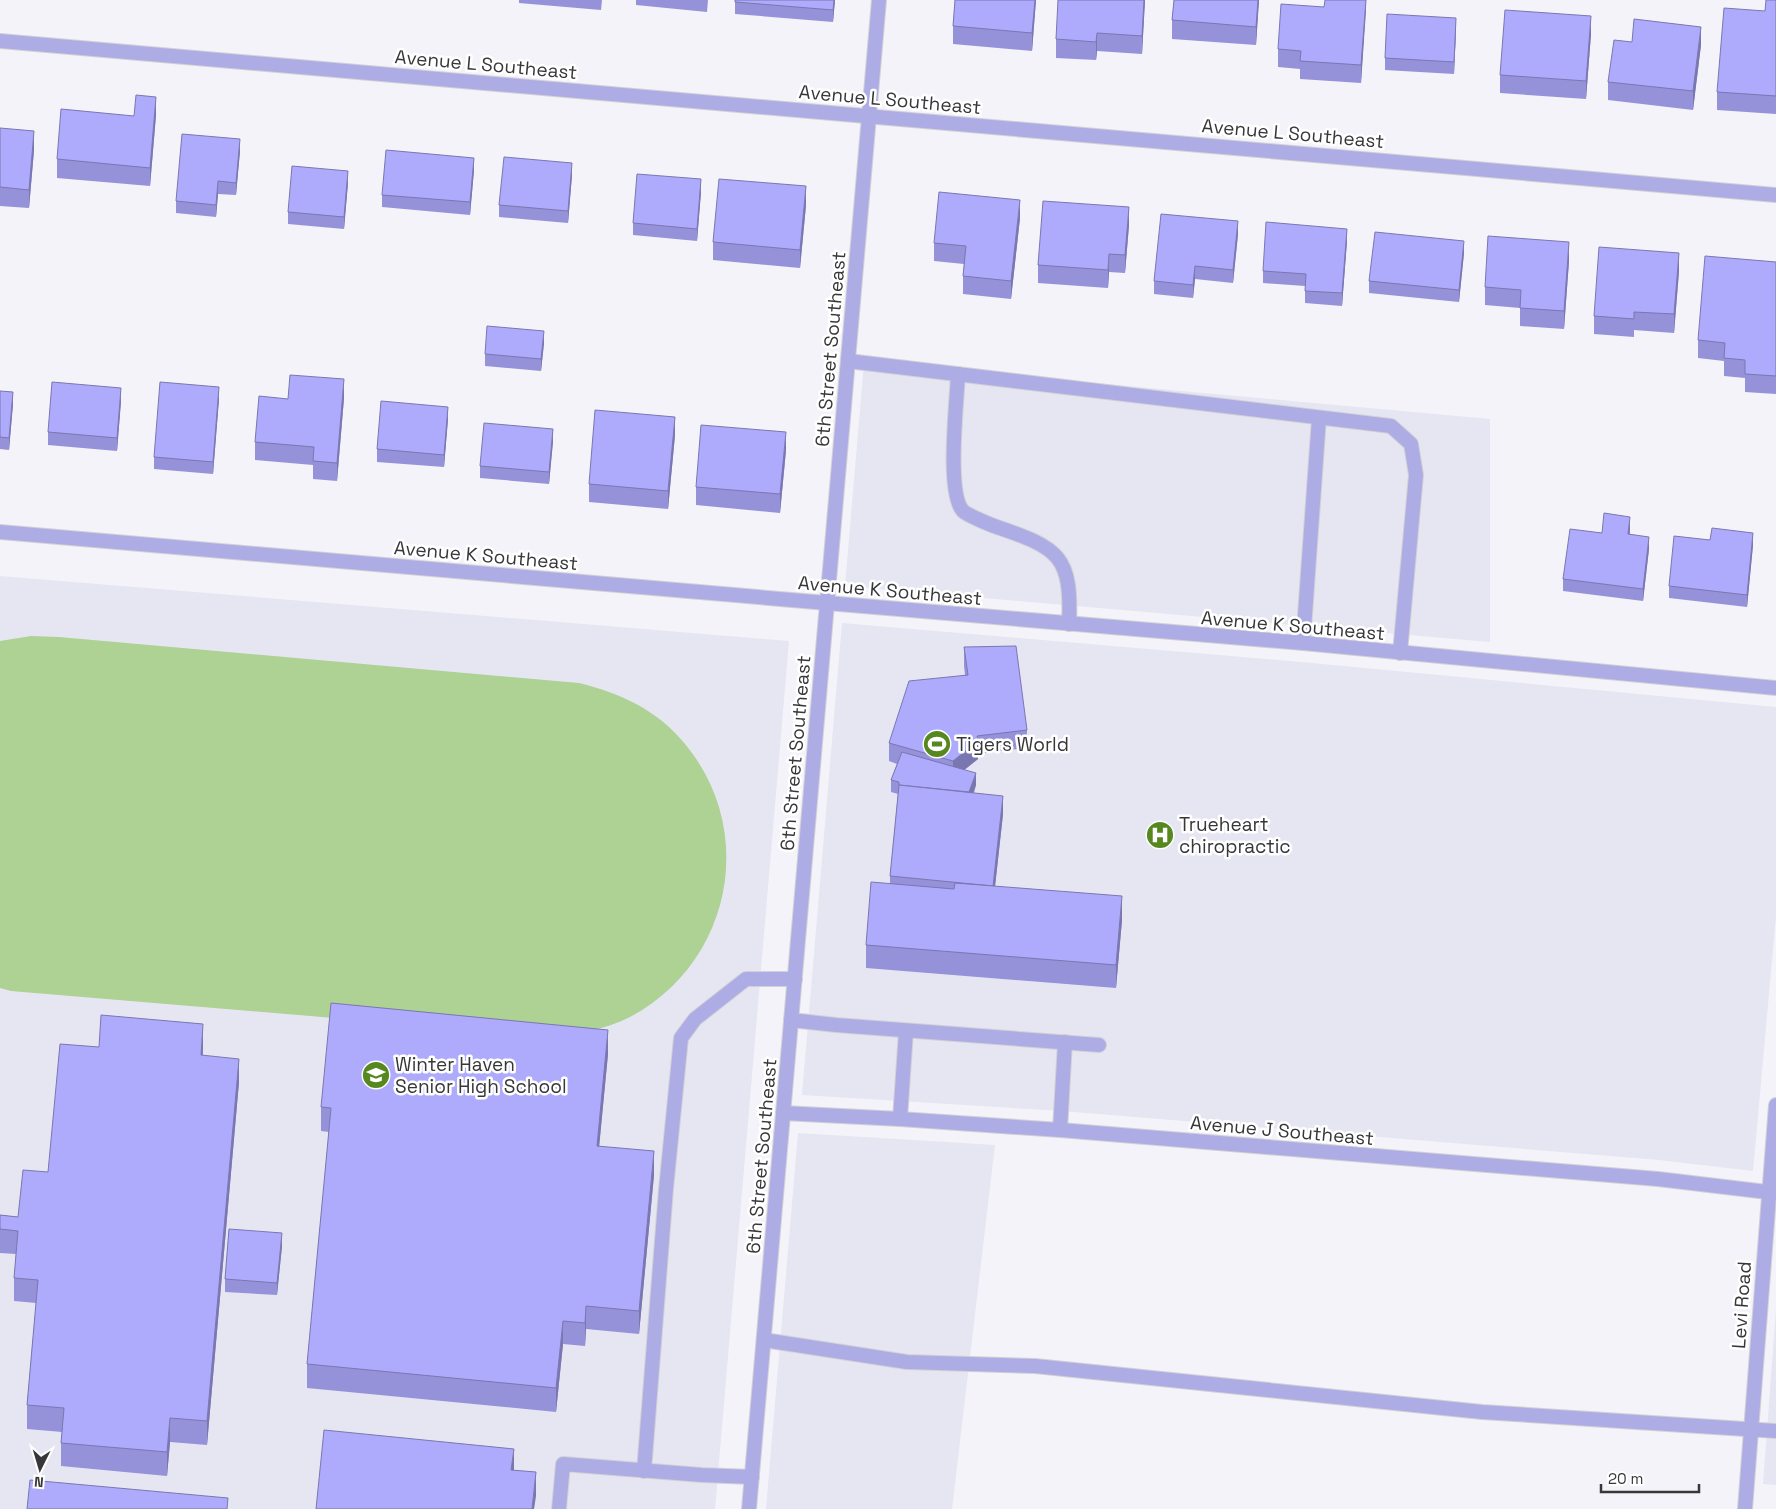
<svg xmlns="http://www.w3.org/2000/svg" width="1776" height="1509" viewBox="0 0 1776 1509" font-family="'Space Grotesk',sans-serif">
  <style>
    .built { fill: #e6e6f3 }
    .green { fill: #aed194 }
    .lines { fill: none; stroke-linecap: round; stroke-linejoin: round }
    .service-casing { stroke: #d1d1d6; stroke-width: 16 }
    .minor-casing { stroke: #d1d1d6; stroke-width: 16 }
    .tertiary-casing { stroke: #d1d1d6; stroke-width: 16 }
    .service { stroke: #aeace4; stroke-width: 14 }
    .minor { stroke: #aeace4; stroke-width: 14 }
    .tertiary { stroke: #aeace4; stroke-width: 14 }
    .wall { fill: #9692d9 }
    .shaded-wall { fill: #7a77b0 }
    .building { fill: #aeaafc; stroke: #7a77b0 }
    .labels { text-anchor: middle; stroke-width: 5; stroke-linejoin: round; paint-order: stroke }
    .street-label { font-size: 19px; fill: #373739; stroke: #fff }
    .poi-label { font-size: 19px; fill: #373739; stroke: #fff; text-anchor: start }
  </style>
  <rect width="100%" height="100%" fill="#f3f3f9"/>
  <g class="built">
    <polygon points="864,362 1490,419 1490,642 845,586"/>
    <polygon points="0,576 789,641 715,1509 0,1509"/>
    <polygon points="842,623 1301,662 1776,707 1776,916 1753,1171 1659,1160 1062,1111 802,1095"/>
    <polygon points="798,1133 995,1145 952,1509 766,1509"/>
    <polygon points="1776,1309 1776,1485 1763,1484"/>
  </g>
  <path class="green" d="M31 636 59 637 579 683C616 692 651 707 678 736 759 823 735 961 630 1017 604 1030 577 1034 549 1036L11 991 0 988V641Z"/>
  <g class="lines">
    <defs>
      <g id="service">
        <polyline points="848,361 1391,426 1411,444 1416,475 1400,653"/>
        <path d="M958 374C957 401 946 493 963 511 967 515 991 525 997 527 1059 548 1072 556 1069 624"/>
        <polyline points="1303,643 1319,418"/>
        <polyline points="791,1020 836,1025 1099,1045"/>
        <polyline points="900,1119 906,1031"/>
        <polyline points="1060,1130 1065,1042"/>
        <polyline points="764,1340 907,1362 1035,1366 1482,1412 1776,1431"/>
        <polyline points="644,1471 666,1189 681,1038 695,1019 746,979 795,979"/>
        <polyline points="559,1509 563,1464 702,1475 752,1477"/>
      </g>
      <g id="minor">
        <polyline points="0,41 1776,195"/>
        <polyline points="0,532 827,603"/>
        <polyline points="783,1113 900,1119 1060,1130 1658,1179 1776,1193"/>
        <polyline points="1745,1509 1776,1105"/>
      </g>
      <g id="tertiary">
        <polyline points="827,603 1303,643 1776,688"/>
        <polyline points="749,1509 879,0"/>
      </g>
    </defs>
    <use href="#service" class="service-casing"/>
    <use href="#minor" class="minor-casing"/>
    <use href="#tertiary" class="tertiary-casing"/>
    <use href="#service" class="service"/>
    <use href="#minor" class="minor"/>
    <use href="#tertiary" class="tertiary"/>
  </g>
  <g class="wall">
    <polygon points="519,0 602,0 601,10 519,3"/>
    <polygon points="636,0 708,0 707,12 636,5"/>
    <polygon points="735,0 835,0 833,22 735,14"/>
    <polygon points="955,0 1036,0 1032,51 953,44 953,26"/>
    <polygon points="1145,0 1142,54 1097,51 1096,60 1056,58 1056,39"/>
    <polygon points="1174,0 1259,0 1256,45 1172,39 1172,20"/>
    <polygon points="1366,0 1361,83 1300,79 1300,69 1278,67 1278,49 1324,7"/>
    <polygon points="1776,0 1776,114 1717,110 1717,92 1765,11"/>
    <polygon points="1456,30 1454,74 1385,70 1385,58"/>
    <polygon points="1591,34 1586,99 1500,93 1500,75"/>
    <polygon points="1632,42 1701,45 1693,110 1608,100 1608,82"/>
    <polygon points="156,115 150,186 57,178 57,159 134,116"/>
    <polygon points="0,128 34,150 29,208 0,206"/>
    <polygon points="240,151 236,195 218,194 216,217 176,213 176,201"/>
    <polygon points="474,170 470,215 382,207 382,195"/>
    <polygon points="572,175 568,223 499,217 499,205"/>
    <polygon points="348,183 344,229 288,224 288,212"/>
    <polygon points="701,192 697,241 633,235 633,223"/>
    <polygon points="806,205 800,268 713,260 713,242"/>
    <polygon points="1020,218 1011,299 963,294 963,276 964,264 934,261 934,243"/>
    <polygon points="1129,225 1125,273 1109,272 1108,288 1038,283 1038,265"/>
    <polygon points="1238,234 1233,283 1195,279 1193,298 1154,294 1154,281"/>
    <polygon points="1347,241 1342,306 1305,303 1305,286 1263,283 1263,271"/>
    <polygon points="1464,253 1459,302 1369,293 1369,281"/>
    <polygon points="1569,261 1564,329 1520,326 1520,308 1485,305 1485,287"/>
    <polygon points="1776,262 1776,394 1745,392 1745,378 1724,376 1724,361 1698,358 1698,340"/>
    <polygon points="1679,271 1674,333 1634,330 1634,337 1594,334 1594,316"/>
    <polygon points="544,343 541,371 485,366 485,354"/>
    <polygon points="0,391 13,404 9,450 0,449"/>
    <polygon points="344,398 337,481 313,479 313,465 255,460 255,442 288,399"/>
    <polygon points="219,399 213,474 154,469 154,457"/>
    <polygon points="121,401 117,451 48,445 48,432"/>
    <polygon points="448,419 444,467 377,462 377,449"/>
    <polygon points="675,435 668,509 589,502 589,484"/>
    <polygon points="553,441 549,484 480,478 480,466"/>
    <polygon points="786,450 780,513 696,505 696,487"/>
    <polygon points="1630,529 1630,535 1649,549 1643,601 1563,591 1563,579 1602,533"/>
    <polygon points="1753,545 1747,607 1669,598 1669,586"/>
    <polygon points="964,647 1027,730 1027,748 978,754 978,759 964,770 976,785 974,793 1003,814 995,886 1122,920 1116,988 866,968 866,945 890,884 890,876 898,794 891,792 891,780 897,764 889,761 889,743 965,675 964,666"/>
    <polygon points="99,1047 203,1048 203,1055 239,1082 207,1445 170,1442 167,1476 61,1466 61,1443 62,1432 27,1429 27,1405 36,1303 14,1301 14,1278 16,1254 0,1253 0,1215 18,1217 48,1172"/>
    <polygon points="608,1054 599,1146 654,1175 639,1334 586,1329 585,1346 563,1344 556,1412 307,1388 307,1364 329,1132 321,1131 321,1107"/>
    <polygon points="282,1246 277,1295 225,1292 225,1279"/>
  </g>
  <g class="shaded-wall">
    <polygon points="834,0 835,0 833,22 833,10"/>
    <polygon points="1035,0 1036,0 1032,51 1032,33"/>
    <polygon points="1144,0 1145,0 1142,54 1142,36"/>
    <polygon points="1258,0 1259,0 1256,45 1256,27"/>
    <polygon points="1366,0 1366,11 1361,83 1361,65"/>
    <polygon points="1591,16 1591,34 1586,99 1586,81"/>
    <polygon points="1456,18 1456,30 1454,74 1454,62"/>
    <polygon points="1701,27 1701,45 1693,110 1693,91"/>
    <polygon points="1097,33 1097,51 1096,60 1096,42"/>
    <polygon points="156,97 156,115 150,186 150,168"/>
    <polygon points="34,131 34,150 29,208 29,190"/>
    <polygon points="240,139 240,151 236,195 236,183"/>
    <polygon points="474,158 474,170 470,215 470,202"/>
    <polygon points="572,163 572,175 568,223 568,211"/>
    <polygon points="348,171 348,183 344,229 344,217"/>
    <polygon points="701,179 701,192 697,241 697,229"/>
    <polygon points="218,181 218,194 216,217 216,205"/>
    <polygon points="806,186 806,205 800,268 800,250"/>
    <polygon points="1020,200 1020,218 1011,299 1011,281"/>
    <polygon points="1129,207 1129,225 1125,273 1125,255"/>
    <polygon points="1238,221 1238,234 1233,283 1233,270"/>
    <polygon points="1347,229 1347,241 1342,306 1342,293"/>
    <polygon points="1464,241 1464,253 1459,302 1459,290"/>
    <polygon points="1569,242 1569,261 1564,329 1564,311"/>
    <polygon points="1679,253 1679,271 1674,333 1674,314"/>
    <polygon points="1109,254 1109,272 1108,288 1108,270"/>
    <polygon points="1195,266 1195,279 1193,298 1193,285"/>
    <polygon points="544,331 544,343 541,371 541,359"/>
    <polygon points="344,379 344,398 337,481 337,463"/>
    <polygon points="219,387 219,399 213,474 213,462"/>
    <polygon points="121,388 121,401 117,451 117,438"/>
    <polygon points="13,392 13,404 9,450 9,438"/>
    <polygon points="448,407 448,419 444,467 444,455"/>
    <polygon points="675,417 675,435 668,509 668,491"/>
    <polygon points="553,429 553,441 549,484 549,472"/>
    <polygon points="786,432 786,450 780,513 780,494"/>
    <polygon points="1630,517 1630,529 1628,547 1628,534"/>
    <polygon points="1753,533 1753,545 1747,607 1747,595"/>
    <polygon points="1649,537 1649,549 1643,601 1643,589"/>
    <polygon points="978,741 978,759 953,779 953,761"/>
    <polygon points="976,773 976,785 967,810 967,798"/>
    <polygon points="1003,796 1003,814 993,905 993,887"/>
    <polygon points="1122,896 1122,920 1116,988 1116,965"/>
    <polygon points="203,1024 203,1048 201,1079 201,1055"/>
    <polygon points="608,1030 608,1054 597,1169 597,1146"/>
    <polygon points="239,1059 239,1082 207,1445 207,1421"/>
    <polygon points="654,1151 654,1175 639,1334 639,1311"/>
    <polygon points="282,1233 282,1246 277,1295 277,1283"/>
    <polygon points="586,1306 586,1329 585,1346 585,1323"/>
    <polygon points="563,1321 563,1344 556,1412 556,1388"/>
    <polygon points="170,1418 170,1442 167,1476 167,1452"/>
    <polygon points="514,1449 514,1473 511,1470"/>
    <polygon points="536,1472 536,1496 534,1509 532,1509"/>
  </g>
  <g class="building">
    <polygon points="735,0 834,0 833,10 735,2"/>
    <polygon points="955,0 1035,0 1032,33 953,26"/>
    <polygon points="1058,0 1144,0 1142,36 1097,33 1096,42 1056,39"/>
    <polygon points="1174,0 1258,0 1256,27 1172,20"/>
    <polygon points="1325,0 1366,0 1361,65 1300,61 1301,51 1278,49 1281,4 1324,7"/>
    <polygon points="1766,0 1776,0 1776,96 1717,92 1724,8 1765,11"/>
    <polygon points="1505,10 1591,16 1586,81 1500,75"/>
    <polygon points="1387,14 1456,18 1454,62 1385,58"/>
    <polygon points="1634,19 1701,27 1693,91 1608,82 1614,40 1632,42"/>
    <polygon points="136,95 156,97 150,168 57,159 61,109 134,116"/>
    <polygon points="0,128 34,131 29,190 0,187"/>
    <polygon points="182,134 240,139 236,183 218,181 216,205 176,201"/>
    <polygon points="386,150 474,158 470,202 382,195"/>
    <polygon points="504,157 572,163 568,211 499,205"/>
    <polygon points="292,166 348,171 344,217 288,212"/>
    <polygon points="637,174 701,179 697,229 633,223"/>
    <polygon points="719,179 806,186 800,250 713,242"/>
    <polygon points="939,192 1020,200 1011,281 963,276 966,246 934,243"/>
    <polygon points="1043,201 1129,207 1125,255 1109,254 1108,270 1038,265"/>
    <polygon points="1161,214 1238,221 1233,270 1195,266 1193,285 1154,281"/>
    <polygon points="1266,222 1347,229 1342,293 1305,291 1306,274 1263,271"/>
    <polygon points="1375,232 1464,241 1459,290 1369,281"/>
    <polygon points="1488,236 1569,242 1564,311 1520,308 1521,290 1485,287"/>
    <polygon points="1599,247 1679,253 1674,314 1634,312 1634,319 1594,316"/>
    <polygon points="1705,256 1776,262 1776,376 1745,374 1745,360 1724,358 1725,343 1698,340"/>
    <polygon points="487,326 544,331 541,359 485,354"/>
    <polygon points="290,375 344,379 337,463 313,461 314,447 255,442 259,396 288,399"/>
    <polygon points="52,382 121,388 117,438 48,432"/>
    <polygon points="160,382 219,387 213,462 154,457"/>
    <polygon points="0,391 13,392 9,438 0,437"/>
    <polygon points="381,401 448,407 444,455 377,449"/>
    <polygon points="595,410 675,417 668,491 589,484"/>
    <polygon points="484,423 553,429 549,472 480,466"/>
    <polygon points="701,425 786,432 780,494 696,487"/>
    <polygon points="1604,513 1630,517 1628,534 1649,537 1643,589 1563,579 1570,529 1602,533"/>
    <polygon points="1712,528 1753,533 1747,595 1669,586 1674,536 1710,540"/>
    <polygon points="1016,646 1027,730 977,736 978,741 953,761 889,743 909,681 968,675 964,647"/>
    <polygon points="902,752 976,773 969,792 899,785 899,782 891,780"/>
    <polygon points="899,785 1003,796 993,886 890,876"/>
    <polygon points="871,882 954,889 955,883 1122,896 1116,965 866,945"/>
    <polygon points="331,1003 608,1030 597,1146 654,1151 639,1311 586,1306 585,1323 563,1321 556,1388 307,1364 331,1108 321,1107"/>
    <polygon points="101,1015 203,1024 201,1055 239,1059 207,1421 170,1418 167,1452 61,1443 64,1408 27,1405 38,1280 14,1278 18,1231 0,1229 0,1215 18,1217 23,1170 48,1172 60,1044 99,1047"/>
    <polygon points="229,1229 282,1233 277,1283 225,1279"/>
    <polygon points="324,1430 514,1449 511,1470 536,1472 532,1509 316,1509"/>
    <polygon points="30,1480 228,1498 227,1509 27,1509"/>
  </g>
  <defs>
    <symbol id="stadium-disc" viewBox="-11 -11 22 22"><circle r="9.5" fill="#56881f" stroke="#fff"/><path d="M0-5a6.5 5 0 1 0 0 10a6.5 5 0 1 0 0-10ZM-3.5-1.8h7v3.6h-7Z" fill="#fff"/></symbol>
    <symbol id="hospital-disc" viewBox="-11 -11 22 22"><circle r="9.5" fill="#56881f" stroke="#fff"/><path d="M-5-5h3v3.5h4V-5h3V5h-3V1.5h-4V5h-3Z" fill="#fff"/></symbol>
    <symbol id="school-disc" viewBox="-11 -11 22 22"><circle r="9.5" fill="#56881f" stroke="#fff"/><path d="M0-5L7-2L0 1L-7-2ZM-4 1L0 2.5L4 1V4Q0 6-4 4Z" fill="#fff"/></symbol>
  </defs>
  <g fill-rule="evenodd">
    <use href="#stadium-disc" x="921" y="728" width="32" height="32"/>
    <use href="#hospital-disc" x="1144" y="819" width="32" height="32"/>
    <use href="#school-disc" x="360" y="1059" width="32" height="32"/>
  </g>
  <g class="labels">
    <g class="street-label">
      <text transform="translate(486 64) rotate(5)" y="7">Avenue L Southeast</text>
      <text transform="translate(890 99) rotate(5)" y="7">Avenue L Southeast</text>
      <text transform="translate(1293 133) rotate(5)" y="7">Avenue L Southeast</text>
      <text transform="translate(830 349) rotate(-85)" y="7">6th Street Southeast</text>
      <text transform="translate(486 555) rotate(5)" y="7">Avenue K Southeast</text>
      <text transform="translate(890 590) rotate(5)" y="7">Avenue K Southeast</text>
      <text transform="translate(1293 625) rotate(5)" y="7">Avenue K Southeast</text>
      <text transform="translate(795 753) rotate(-85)" y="7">6th Street Southeast</text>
      <text transform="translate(1282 1130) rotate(5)" y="7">Avenue J Southeast</text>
      <text transform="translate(761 1156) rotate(-85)" y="7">6th Street Southeast</text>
      <text transform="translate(1741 1305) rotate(-86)" y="7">Levi Road</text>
    </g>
    <g class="poi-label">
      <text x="956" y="751">Tigers World</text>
      <text x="1179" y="831">Trueheart<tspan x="1179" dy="22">chiropractic</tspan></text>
      <text x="395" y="1071">Winter Haven<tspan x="395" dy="22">Senior High School</tspan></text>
    </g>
  </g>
  <g transform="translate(40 1469) rotate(185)" stroke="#ffffff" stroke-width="4" paint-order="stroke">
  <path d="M0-4L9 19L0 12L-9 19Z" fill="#373739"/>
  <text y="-8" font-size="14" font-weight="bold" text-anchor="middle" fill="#373739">N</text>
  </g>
  <path d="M1601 1484v8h98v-8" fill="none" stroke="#373739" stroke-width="2.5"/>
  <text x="1608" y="1484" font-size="15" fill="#373739" stroke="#ffffff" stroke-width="4" paint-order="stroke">20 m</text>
</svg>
